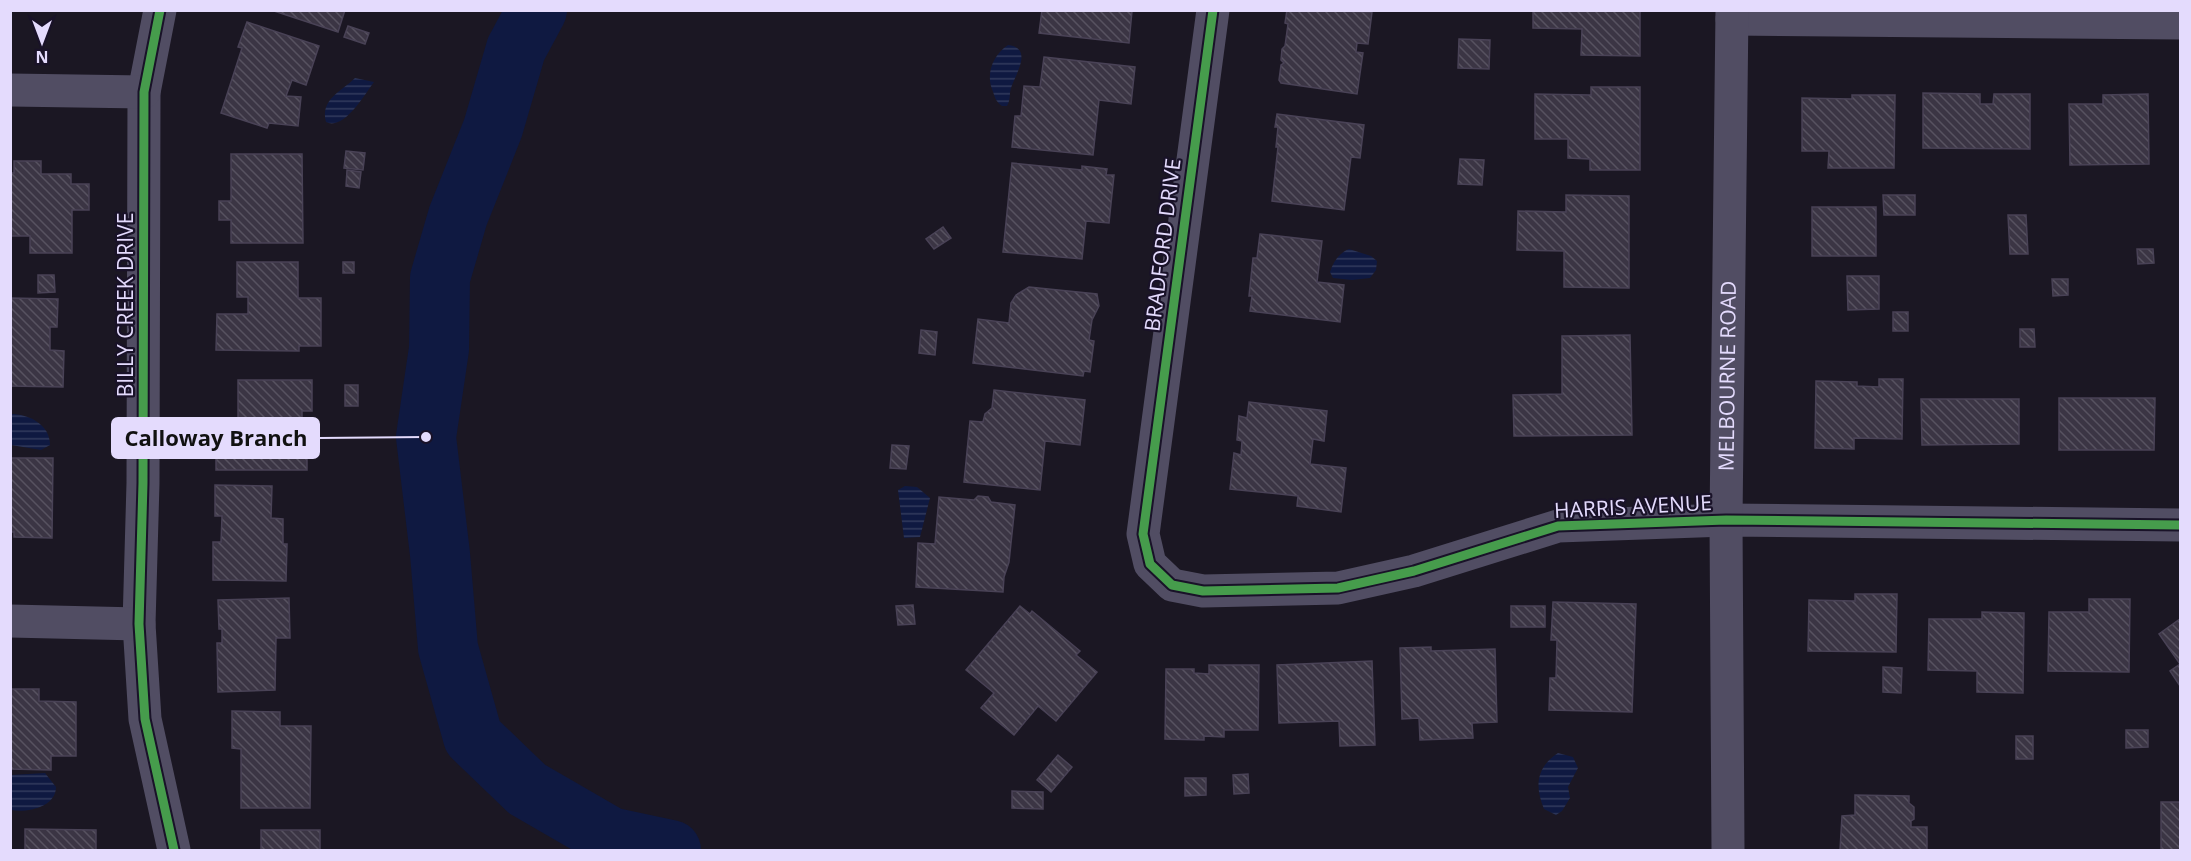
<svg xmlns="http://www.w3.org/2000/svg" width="2191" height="861" viewBox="0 0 2191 861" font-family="'Open Sans',sans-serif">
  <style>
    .water { fill: url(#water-rules) }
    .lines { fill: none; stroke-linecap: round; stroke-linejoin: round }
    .river { stroke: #0f1941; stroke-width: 60 }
    .building { fill: url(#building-back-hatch); stroke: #494256; stroke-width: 1.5 }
    .minor { stroke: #514d63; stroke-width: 33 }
    .cycleway-casing { stroke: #191228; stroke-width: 13 }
    .cycleway { stroke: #469c4c; stroke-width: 9 }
    .labels { text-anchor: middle; stroke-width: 4.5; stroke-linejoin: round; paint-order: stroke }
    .street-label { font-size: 21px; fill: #e4dbfd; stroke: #191228 }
    .leader { fill: none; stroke: #e4dbfd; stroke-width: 2 }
    .callout-dot { fill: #e4dbfd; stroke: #191228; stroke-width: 2 }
    .callout { fill: #e4dbfd; stroke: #e4dbfd; stroke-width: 2 }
    .callout-label { font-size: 22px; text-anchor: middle; font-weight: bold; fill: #111 }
  </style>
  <defs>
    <pattern id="water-rules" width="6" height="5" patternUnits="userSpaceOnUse" patternTransform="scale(1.5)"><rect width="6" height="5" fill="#0f1941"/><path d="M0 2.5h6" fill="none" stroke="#323a5d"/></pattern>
    <pattern id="building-back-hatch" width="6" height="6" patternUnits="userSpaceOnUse" patternTransform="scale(1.5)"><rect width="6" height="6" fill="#3b3544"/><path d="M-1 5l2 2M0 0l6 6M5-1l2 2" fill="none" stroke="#575260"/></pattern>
  </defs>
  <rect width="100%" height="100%" fill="#1b1723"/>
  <g class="water">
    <path d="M1008 45C1034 48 1015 75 1011 88 1009 94 1011 99 1007 106H1002C995 101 995 97 992 89 986 73 993 55 1008 45Z"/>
    <path d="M355 78 374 82C365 94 344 131 326 122 320 99 341 92 355 78Z"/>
    <path d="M1349 249 1371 256 1377 261 1376 270 1370 278 1352 280 1333 278 1330 272C1333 262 1339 253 1349 249Z"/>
    <path d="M11 414C28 414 50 424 50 445L41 450 11 445Z"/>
    <polygon points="905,486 917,487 930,498 920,537 904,538 898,490"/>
    <path d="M1558 753 1573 757 1578 768 1568 787 1570 798 1562 811 1556 815 1544 809C1534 785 1537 767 1558 753Z"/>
    <path d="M45 773 56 787C56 807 27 813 11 810V775Z"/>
  </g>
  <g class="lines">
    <polyline class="river" points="537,10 516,49 493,128 458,216 440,278 439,349 426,437 440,554 448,648 473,737 527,789 610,837 671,850"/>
  </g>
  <g class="building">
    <polygon points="271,10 345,10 338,32"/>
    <polygon points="1042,10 1132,11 1129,43 1039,33"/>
    <polygon points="1287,10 1372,12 1368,44 1357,43 1356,52 1363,53 1357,94 1281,83 1279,80 1281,65 1284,63 1281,60 1282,49 1285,46 1288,24 1285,23"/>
    <polygon points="1533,10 1640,10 1640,56 1581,55 1582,29 1533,28"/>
    <polygon points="247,22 319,46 306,85 292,80 286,96 301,97 298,126 269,123 267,128 221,113 242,48 238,47"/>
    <polygon points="348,26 369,33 365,44 344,37"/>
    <polygon points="1459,39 1490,40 1489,69 1458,68"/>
    <polygon points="1044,57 1135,67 1131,104 1099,100 1093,155 1012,147 1015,116 1021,116 1024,86 1040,87"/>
    <polygon points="1591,87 1640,87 1640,170 1590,170 1590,159 1568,158 1568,139 1535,139 1535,94 1591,95"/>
    <polygon points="1923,93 1980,94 1980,104 1993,104 1994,94 2030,94 2030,149 1923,148"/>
    <polygon points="2148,94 2149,164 2070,165 2069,104 2103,104 2103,95"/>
    <polygon points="1852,95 1895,95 1894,168 1828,168 1829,151 1802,151 1802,98 1852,99"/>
    <polygon points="1277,114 1364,125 1360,158 1351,157 1344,210 1272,201 1278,147 1276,147 1278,127 1275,127"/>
    <polygon points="346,151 365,153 363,170 344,168"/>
    <polygon points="231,154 302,154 303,243 231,243 231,220 219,220 219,201 231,201"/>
    <polygon points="1460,159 1484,160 1482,185 1458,184"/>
    <polygon points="14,161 41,161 41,174 71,174 71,184 89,184 89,210 72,210 72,253 30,253 30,236 10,236 10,173 14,173"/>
    <polygon points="1012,163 1082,170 1082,166 1107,169 1106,175 1114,175 1109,223 1086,221 1082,259 1003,252"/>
    <polygon points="347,170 361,172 359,188 346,186"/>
    <polygon points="1566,195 1629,196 1629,288 1564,287 1564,251 1517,250 1518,211 1566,212"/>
    <polygon points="1883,195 1915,195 1915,215 1884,215"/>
    <rect x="1812" y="207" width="64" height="49"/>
    <polygon points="2008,215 2026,215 2028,254 2010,254"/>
    <polygon points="943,227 951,238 934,249 926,239"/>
    <polygon points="1260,234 1322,241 1317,282 1344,285 1340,322 1250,311 1252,296 1249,296 1253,258 1257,258"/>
    <polygon points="2137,249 2153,249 2154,263 2138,264"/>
    <polygon points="237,262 298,262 298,298 321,298 321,346 299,346 299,351 216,350 217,314 248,314 248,297 237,297"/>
    <rect x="343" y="262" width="11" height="11"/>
    <polygon points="38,275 54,275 55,292 38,293"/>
    <polygon points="1847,276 1879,276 1879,309 1848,310"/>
    <polygon points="2052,279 2068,279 2068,295 2053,296"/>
    <polygon points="1029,287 1097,294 1099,306 1092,320 1089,340 1094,341 1090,372 1084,371 1083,376 973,363 978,319 1009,323 1011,303 1016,295"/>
    <polygon points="10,298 58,299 57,327 50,327 50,350 64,351 63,387 10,386"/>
    <rect x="1893" y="312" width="15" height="19"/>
    <polygon points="2020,329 2034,329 2035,347 2020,347"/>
    <polygon points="921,330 937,332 935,355 919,353"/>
    <polygon points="1630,335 1632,435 1514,436 1513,395 1562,394 1562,336"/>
    <polygon points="1879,379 1903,379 1902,439 1854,438 1854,449 1815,448 1816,381 1857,382 1857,386 1879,387"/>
    <polygon points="238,380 312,380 312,411 302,411 302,444 307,444 307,470 216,470 216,435 242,435 242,426 238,426"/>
    <rect x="345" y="385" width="13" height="21"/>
    <polygon points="994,390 1085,400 1080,445 1045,441 1040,490 964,482 970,421 983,422 985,414 992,408"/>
    <polygon points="2059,398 2155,398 2154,450 2059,450"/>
    <polygon points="1921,399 2019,399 2019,444 1922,445"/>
    <polygon points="1249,402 1327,411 1324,441 1313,439 1310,464 1346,468 1341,512 1297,506 1298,496 1230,489 1234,453 1241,455 1242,441 1237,440 1239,416 1247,418"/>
    <polygon points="892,445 909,446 906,469 890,468"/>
    <polygon points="10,458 53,458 52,538 14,537 14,532 10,532"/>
    <polygon points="215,485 272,486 271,518 283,519 283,544 287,544 286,581 213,580 213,542 221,542 222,516 215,516"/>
    <polygon points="978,496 988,497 991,502 1015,505 1009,562 1004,577 1003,592 916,587 918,543 935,544 939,497 974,500"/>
    <polygon points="1855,594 1897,594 1896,652 1808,651 1809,600 1855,601"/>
    <polygon points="289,598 290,638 276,638 275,690 218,692 217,643 222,643 222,629 219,629 218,600"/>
    <polygon points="2089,599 2130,599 2129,672 2048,671 2049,612 2089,612"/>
    <polygon points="1553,602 1636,604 1632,712 1549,710 1550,678 1556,678 1557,640 1551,640"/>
    <polygon points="913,605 915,624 898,625 896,606"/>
    <polygon points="1020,606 1030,614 1032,611 1080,651 1076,655 1097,672 1056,721 1038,706 1014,735 981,708 994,693 966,670"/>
    <rect x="1511" y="606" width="34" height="21"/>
    <polygon points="1982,612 2024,613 2023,693 1977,692 1977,671 1928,670 1929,619 1982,619"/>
    <polygon points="2180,619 2180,686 2170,671 2180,664 2159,634"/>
    <polygon points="1431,647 1431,651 1495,649 1497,722 1472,723 1473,738 1420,740 1419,718 1402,719 1400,648"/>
    <polygon points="1372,661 1375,745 1340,746 1339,721 1279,723 1277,665"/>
    <polygon points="1209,665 1259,665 1258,730 1224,730 1224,737 1204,736 1204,740 1165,739 1166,669 1194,669 1194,673 1209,674"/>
    <polygon points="1883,667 1902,668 1901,693 1883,692"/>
    <polygon points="10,689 39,689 39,701 76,702 76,756 51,756 51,770 10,769"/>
    <polygon points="232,711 280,712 280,726 311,726 310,808 241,808 241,749 232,748"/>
    <polygon points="2126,730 2148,730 2148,747 2126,748"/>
    <rect x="2016" y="736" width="17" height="23"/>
    <polygon points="1058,755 1072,767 1051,792 1037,780"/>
    <polygon points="1248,774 1249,793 1234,794 1233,775"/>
    <polygon points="1185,778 1206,778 1206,795 1185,796"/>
    <polygon points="1012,791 1043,792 1043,809 1012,808"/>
    <polygon points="1855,795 1909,796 1909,803 1914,807 1914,819 1911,821 1911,827 1927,827 1927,850 1840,850 1842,816 1855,815"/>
    <rect x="2161" y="802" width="19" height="48"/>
    <polygon points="25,829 96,830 96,850 25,850"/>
    <rect x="261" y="830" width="59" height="20"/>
  </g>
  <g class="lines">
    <g class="minor">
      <polyline points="160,10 144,92 143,483 139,624 145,719 174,850"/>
      <polyline points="1213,10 1143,534 1150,564 1172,585 1203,591 1338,588 1414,571 1558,526 1726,520 2180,525"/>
      <polyline points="1732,19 2180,23"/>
      <polyline points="10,90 144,92"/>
      <polyline points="10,621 139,624"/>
      <path id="s1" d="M1728 850 1726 520 1732 10"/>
    </g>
    <defs>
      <g id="cycleway">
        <polyline points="160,10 144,92 143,483 139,624 145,719 174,850"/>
        <polyline points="1213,10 1143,534 1150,564 1172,585 1203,591 1338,588 1414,571 1558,526 1726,520 2180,525"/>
      </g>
    </defs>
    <use href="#cycleway" class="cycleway-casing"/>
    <use href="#cycleway" class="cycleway"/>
  </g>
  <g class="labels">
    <g class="street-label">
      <text transform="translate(1163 245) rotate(-83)" y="7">BRADFORD DRIVE</text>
      <text transform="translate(126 305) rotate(-90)" y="7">BILLY CREEK DRIVE</text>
      <text dy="7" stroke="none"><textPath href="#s1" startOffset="474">MELBOURNE ROAD</textPath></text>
      <text transform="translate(1633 507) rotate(-3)" y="7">HARRIS AVENUE</text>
    </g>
  </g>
  <path class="leader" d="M426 437L319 438"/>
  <circle class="callout-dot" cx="426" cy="437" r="6"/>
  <rect class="callout" x="112" y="418" width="207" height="40" rx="6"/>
  <g class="callout-label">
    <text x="216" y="446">Calloway Branch</text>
  </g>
  <rect width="2191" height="861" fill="none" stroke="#e4dbfd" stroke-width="24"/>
  <g transform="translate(42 42) rotate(180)" stroke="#191228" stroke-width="4.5" paint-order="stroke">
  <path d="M0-4.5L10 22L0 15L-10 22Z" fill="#e4dbfd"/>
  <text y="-9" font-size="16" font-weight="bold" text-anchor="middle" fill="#e4dbfd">N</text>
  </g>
</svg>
